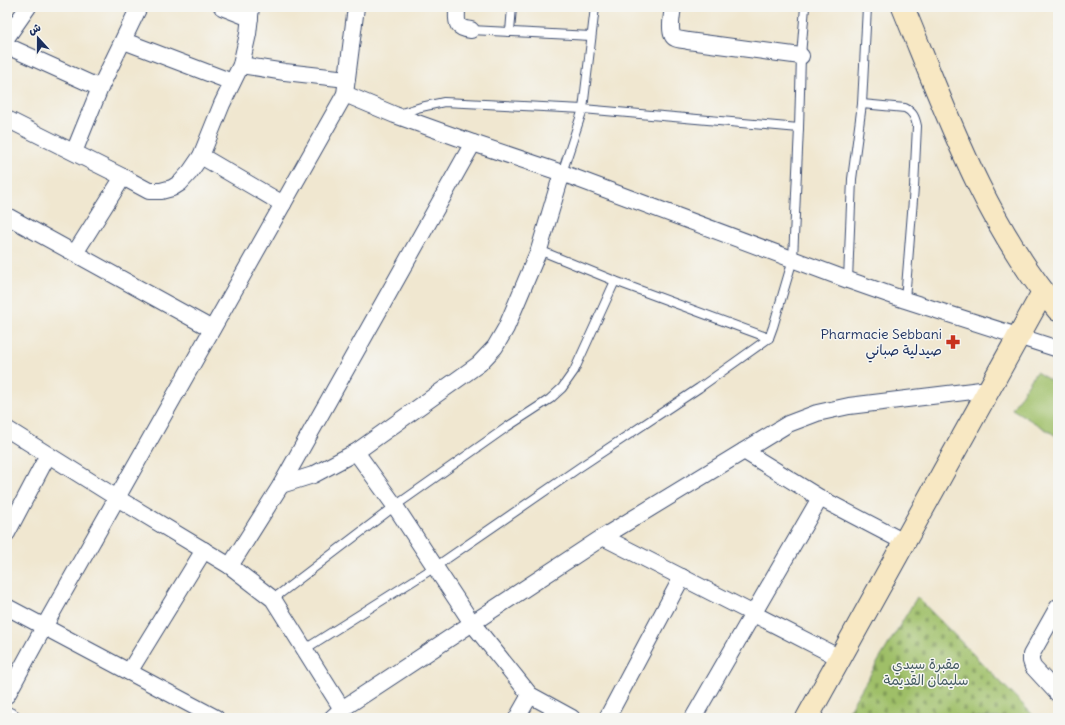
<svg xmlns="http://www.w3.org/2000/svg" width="1065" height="725" viewBox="0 0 1065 725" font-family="Delius,'Playpen Sans Arabic',sans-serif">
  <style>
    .cemetery { fill: url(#cemetery-stones); stroke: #5d7762 }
    .garden { fill: #9fbf67; stroke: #5d7762 }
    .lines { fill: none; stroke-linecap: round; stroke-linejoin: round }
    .lane-casing { stroke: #3b4b6f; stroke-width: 10 }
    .street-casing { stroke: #3b4b6f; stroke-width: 18 }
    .secondary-casing { stroke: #3b4b6f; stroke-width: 24 }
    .lane { stroke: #fff; stroke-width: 8 }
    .street { stroke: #fff; stroke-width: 16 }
    .secondary { stroke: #f8e8c3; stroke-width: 22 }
    .labels { text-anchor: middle; stroke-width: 3; stroke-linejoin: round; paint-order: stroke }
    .poi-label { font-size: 14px; fill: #1b2f5e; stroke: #f6f6f2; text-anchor: end }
    .park-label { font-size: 14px; fill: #435a61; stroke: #f6f6f2 }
  </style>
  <defs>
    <pattern id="cemetery-stones" width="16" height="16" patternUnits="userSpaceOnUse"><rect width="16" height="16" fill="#9fbf67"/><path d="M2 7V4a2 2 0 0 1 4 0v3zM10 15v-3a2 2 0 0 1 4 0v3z" fill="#819c58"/></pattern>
  </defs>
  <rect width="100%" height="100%" fill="#f6f6f2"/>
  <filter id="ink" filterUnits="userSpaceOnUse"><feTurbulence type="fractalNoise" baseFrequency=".025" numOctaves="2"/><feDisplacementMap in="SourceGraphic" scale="8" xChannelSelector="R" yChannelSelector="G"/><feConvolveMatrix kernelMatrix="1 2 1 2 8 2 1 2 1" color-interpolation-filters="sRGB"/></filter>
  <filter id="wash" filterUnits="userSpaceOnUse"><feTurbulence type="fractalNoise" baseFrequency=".012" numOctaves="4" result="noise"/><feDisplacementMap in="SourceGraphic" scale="16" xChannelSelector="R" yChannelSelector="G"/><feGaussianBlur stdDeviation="0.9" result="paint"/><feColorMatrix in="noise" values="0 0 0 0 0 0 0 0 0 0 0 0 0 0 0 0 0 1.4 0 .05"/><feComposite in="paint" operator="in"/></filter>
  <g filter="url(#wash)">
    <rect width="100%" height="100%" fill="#f0e7d0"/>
    <polygon class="cemetery" points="917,597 1036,718 844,718"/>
    <polygon class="garden" points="1036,372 1058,385 1058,437 1012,409"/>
  </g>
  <g filter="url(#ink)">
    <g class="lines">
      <defs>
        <g id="lane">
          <polyline points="471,30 591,36"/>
          <polyline points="510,32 512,7"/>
          <path d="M862 104 905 108C913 112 915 117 917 126L914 187 905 300"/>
          <polyline points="398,114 421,107 444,102 583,109 799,128"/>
          <polyline points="562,173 583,109 595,7"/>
          <polyline points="539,250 615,281 769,338"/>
          <polyline points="848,280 852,179 862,104 867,7"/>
          <polyline points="273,599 395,506 507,427 550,399 562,388 574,371 615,281"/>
          <polyline points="305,649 435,567 580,467 699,388 769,338 773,327 793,259 799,128 801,56 805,7"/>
        </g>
        <g id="street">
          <polyline points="222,7 250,18"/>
          <path d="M457 7C457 21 454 28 471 30"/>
          <path d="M673 7C672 14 668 35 675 38 679 40 684 40 688 41L801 56"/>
          <polyline points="7,37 28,7"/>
          <polyline points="124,41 232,82"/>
          <polyline points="7,46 100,88"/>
          <polyline points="241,65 285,72 347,79"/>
          <polyline points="345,94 395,115 473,143 562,173 848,280 905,300 1058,349"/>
          <polyline points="7,119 123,177 149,191 161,191 172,188 180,183 190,172 201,156 222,104 241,65 248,34 251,7"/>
          <polyline points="74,152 100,88 139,7"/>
          <polyline points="201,156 283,204"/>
          <polyline points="7,216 212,329"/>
          <polyline points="75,253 123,177"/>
          <polyline points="7,429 117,498 230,566 273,599 342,709"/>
          <polyline points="744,451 820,498 904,542"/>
          <polyline points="356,452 395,506 472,623 530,695 572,718"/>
          <polyline points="281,485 313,475 356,452 479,364 495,347 506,328 539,250 562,173"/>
          <polyline points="7,533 48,455"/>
          <polyline points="603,537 840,658"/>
          <polyline points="230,566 281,485 473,143"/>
          <polyline points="7,607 216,718"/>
          <polyline points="1058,607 1031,655 1031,661 1033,667 1058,694"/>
          <polyline points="129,672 204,550"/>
          <polyline points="7,695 44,627 345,94 356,7"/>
          <polyline points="7,715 13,718"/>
          <polyline points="332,718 342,709 603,537 788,424 817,413 849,406 989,389"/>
          <polyline points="517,718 530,695"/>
          <polyline points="607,718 682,577"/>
          <polyline points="693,718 820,498"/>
        </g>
        <g id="secondary">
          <path d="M903 7C946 112 984 222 1058 310"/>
          <polyline points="807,718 1043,292"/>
        </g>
      </defs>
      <use href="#lane" class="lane-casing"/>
      <use href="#street" class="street-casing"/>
      <use href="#secondary" class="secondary-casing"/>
      <use href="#lane" class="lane"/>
      <use href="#street" class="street"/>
      <use href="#secondary" class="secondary"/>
    </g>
  </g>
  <defs>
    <symbol id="pharmacy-bare" viewBox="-9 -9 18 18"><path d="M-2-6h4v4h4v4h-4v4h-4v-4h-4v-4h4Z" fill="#c8321e" stroke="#f6f6f2" stroke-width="2.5" paint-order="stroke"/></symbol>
  </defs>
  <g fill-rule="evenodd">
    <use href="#pharmacy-bare" x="943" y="332" width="20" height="20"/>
  </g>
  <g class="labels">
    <g class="poi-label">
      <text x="942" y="339">Pharmacie Sebbani<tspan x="942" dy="16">صيدلية صباني</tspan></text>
    </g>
    <g class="park-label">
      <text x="926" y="669">مقبرة سيدي<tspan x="926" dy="16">سليمان القديمة</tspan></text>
    </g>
  </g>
  <rect width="1065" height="725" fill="none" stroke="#f6f6f2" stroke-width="24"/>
  <g transform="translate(38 38) rotate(339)" stroke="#f6f6f2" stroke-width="3" paint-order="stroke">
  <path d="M0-3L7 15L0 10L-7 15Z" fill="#1b2f5e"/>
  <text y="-6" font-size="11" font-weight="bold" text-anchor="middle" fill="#1b2f5e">ش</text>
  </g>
</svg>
